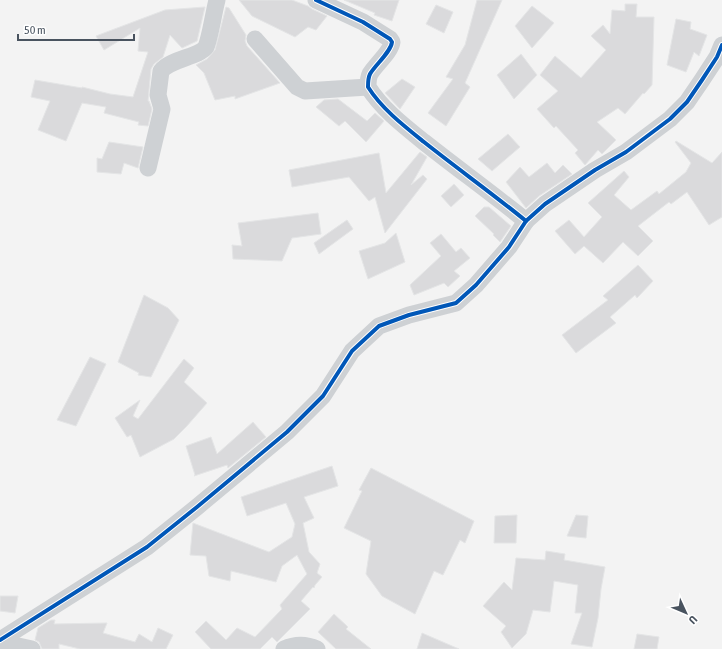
<svg xmlns="http://www.w3.org/2000/svg" width="722" height="649" viewBox="0 0 722 649" font-family="'Asap Condensed',sans-serif">
  <style>
    .building { fill: #dadadc; stroke: #e4e5e6 }
    .lines { fill: none; stroke-linecap: round; stroke-linejoin: round }
    .minor { stroke: #ced1d4; stroke-width: 17 }
    .cycleway-casing { stroke: #fff; stroke-width: 6 }
    .cycleway { stroke: #0057b8; stroke-width: 4 }
  </style>
  <rect width="100%" height="100%" fill="#f3f3f3"/>
  <g class="building">
    <polygon points="239,0 292,0 308,6 312,9 327,16 316,30 308,27 295,37 252,16"/>
    <polygon points="344,0 399,0 392,21 374,15 375,13"/>
    <polygon points="477,0 502,0 465,83 470,87 446,126 428,113 453,79 446,77 465,45"/>
    <polygon points="625,4 637,4 636,17 654,17 652,85 644,94 643,93 625,114 618,108 597,122 616,140 602,154 598,150 585,165 575,153 578,150 556,126 554,128 537,109 558,91 540,75 555,56 581,78 606,50 591,36 603,25 610,34 612,10 625,11"/>
    <polygon points="436,5 453,12 444,33 426,24"/>
    <polygon points="532,6 554,23 532,48 515,26"/>
    <polygon points="205,7 197,41 182,48 170,35 163,57 154,64 151,69 148,101 149,101 152,109 148,126 138,125 139,122 104,113 106,107 82,103 66,141 38,130 50,101 31,97 35,80 82,88 82,87 110,94 133,97 148,52 138,51 140,28 104,50 96,36 165,10"/>
    <polygon points="226,7 229,8 246,35 245,41 247,46 280,83 235,99 235,96 215,100 204,73 196,65 207,59 215,50"/>
    <polygon points="676,19 691,22 690,29 707,35 699,56 694,52 686,72 667,65"/>
    <polygon points="521,54 537,75 514,99 497,75"/>
    <polygon points="402,79 415,87 400,109 385,93"/>
    <polygon points="338,99 367,121 375,113 384,121 366,142 345,121 339,126 316,107 324,100"/>
    <polygon points="508,134 520,147 492,171 478,159"/>
    <polygon points="676,141 712,163 722,152 722,217 709,225 687,192 671,204 669,202 638,226 653,241 638,256 623,242 603,263 584,246 575,254 555,231 569,220 584,237 602,217 588,203 624,171 629,177 614,195 631,210 657,191 659,194 686,172 691,163 675,142"/>
    <polygon points="109,142 143,147 138,168 124,163 121,174 97,172 97,158 102,159"/>
    <polygon points="420,152 427,157 411,185 423,175 427,179 385,233 375,197 369,201 349,177 292,187 289,170 379,153 386,193"/>
    <polygon points="547,163 555,173 563,165 572,174 539,196 526,208 506,182 520,167 529,177"/>
    <polygon points="454,184 464,195 451,207 441,196"/>
    <polygon points="484,207 489,207 511,226 500,242 493,235 494,234 475,216"/>
    <polygon points="318,213 321,234 292,238 282,261 233,259 232,245 242,246 238,223"/>
    <polygon points="347,220 353,229 319,254 314,243"/>
    <polygon points="396,233 405,262 368,279 359,251 385,243"/>
    <polygon points="441,234 456,252 461,248 470,258 454,271 460,276 448,287 444,283 414,295 410,285 441,256 430,243"/>
    <polygon points="638,265 653,281 637,298 635,295 610,317 616,323 576,353 562,335 608,300 603,296"/>
    <polygon points="144,295 168,308 179,320 151,377 138,375 139,373 118,362"/>
    <polygon points="90,357 106,364 76,426 57,420"/>
    <polygon points="184,359 194,368 184,382 207,403 186,427 174,439 140,457 131,435 127,437 115,418 140,400 133,416 138,419"/>
    <polygon points="253,422 266,437 228,468 227,465 194,476 195,475 186,446 211,437 217,454"/>
    <polygon points="332,466 338,486 304,497 314,518 303,523 309,552 320,564 317,573 322,577 315,585 314,588 313,587 301,601 310,609 277,642 272,637 260,649 211,649 195,632 206,621 226,640 237,628 255,637 282,609 280,605 307,574 297,555 282,566 276,582 231,571 230,581 209,576 206,556 190,555 193,523 269,552 292,537 295,524 286,503 247,516 241,497"/>
    <polygon points="371,468 474,521 465,543 460,540 443,575 434,571 415,614 382,596 366,574 371,541 344,528 362,491 359,490"/>
    <polygon points="517,515 516,543 494,543 495,516"/>
    <polygon points="576,515 588,516 586,538 567,536"/>
    <polygon points="546,551 565,554 564,560 605,567 601,589 598,618 592,647 571,644 582,613 575,613 578,585 554,581 550,612 533,610 526,634 512,648 501,632 506,626 483,606 504,582 512,590 516,558 545,560"/>
    <polygon points="0,596 18,596 15,613 0,611"/>
    <polygon points="334,614 348,627 346,629 371,649 336,649 318,632"/>
    <polygon points="51,620 55,620 54,624 107,623 103,633 135,642 139,634 152,642 158,628 173,635 166,649 80,649 59,644 59,649 42,649 39,642 35,640 38,628"/>
    <polygon points="422,633 459,649 417,649"/>
    <polygon points="637,634 659,637 657,649 634,649"/>
  </g>
  <g class="lines">
    <g class="minor">
      <path d="M316 0 363 22 390 39 392 42C391 52 375 65 370 74 368 78 368 83 368 87 382 109 404 126 424 142 458 169 493 194 526 221"/>
      <polyline points="255,39 297,87 305,91 368,87"/>
      <path d="M148 168 162 109 158 95 161 71C170 59 199 57 206 47 210 38 214 11 217 0"/>
      <polyline points="0,640 147,547 197,507 287,432 323,396 352,351 379,326 409,315 456,303 476,285 509,247 526,221 545,204 595,170 626,152 670,119 687,102 702,80 717,57 722,45"/>
      <polyline points="0,642 32,649"/>
      <path d="M284 649C295 644 306 644 317 649"/>
    </g>
    <defs>
      <g id="cycleway">
        <path d="M316 0 363 22 390 39 392 42C391 52 375 65 370 74 368 78 368 83 368 87 382 109 404 126 424 142 458 169 493 194 526 221"/>
        <polyline points="0,640 147,547 197,507 287,432 323,396 352,351 379,326 409,315 456,303 476,285 509,247 526,221 545,204 595,170 626,152 670,119 687,102 702,80 717,57 722,45"/>
      </g>
    </defs>
    <use href="#cycleway" class="cycleway-casing"/>
    <use href="#cycleway" class="cycleway"/>
  </g>
  <g transform="translate(686 613) rotate(134)" stroke="#ffffff" stroke-width="3" paint-order="stroke">
  <path d="M0-3L7 15L0 10L-7 15Z" fill="#49535f"/>
  <text y="-6" font-size="11" font-weight="bold" text-anchor="middle" fill="#49535f">U</text>
  </g>
  <path d="M18 34v6h116v-6" fill="none" stroke="#49535f" stroke-width="2"/>
  <text x="24" y="34" font-size="12" fill="#49535f" stroke="#ffffff" stroke-width="3" paint-order="stroke">50 m</text>
</svg>
